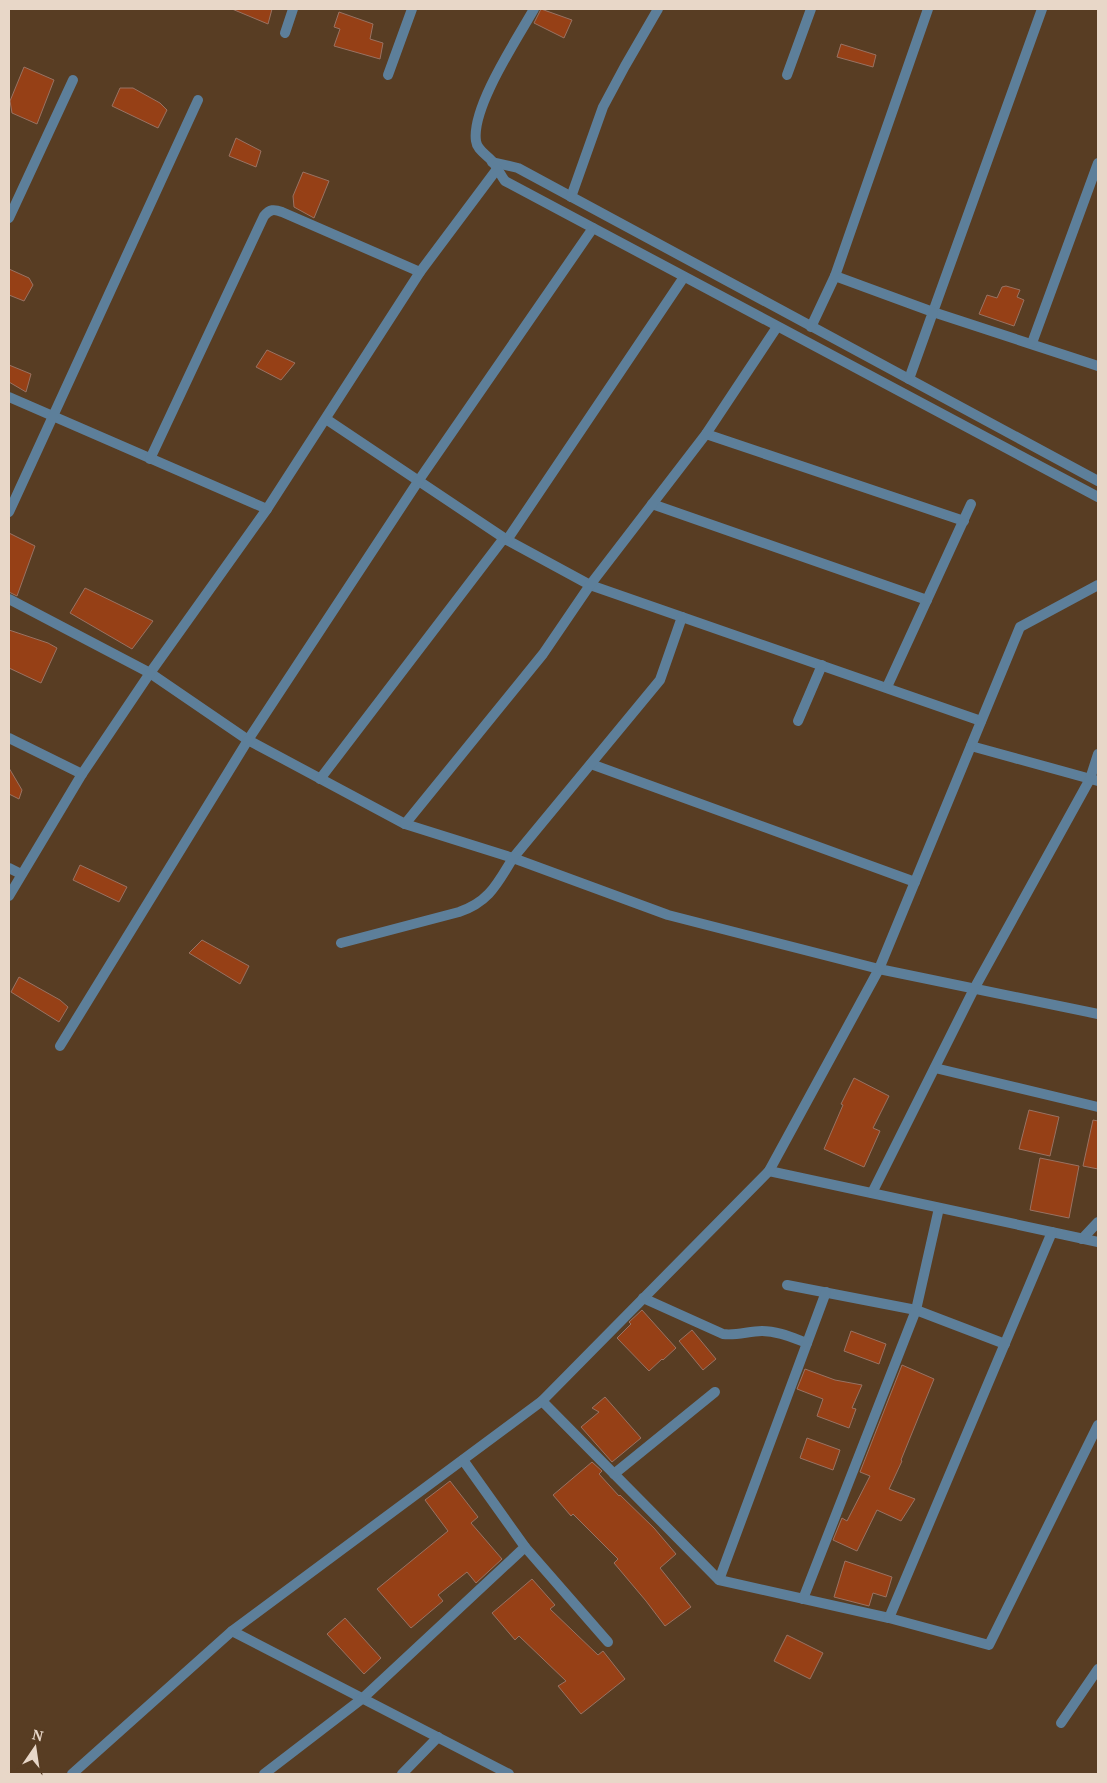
<svg xmlns="http://www.w3.org/2000/svg" width="1107" height="1783" viewBox="0 0 1107 1783" font-family="'PT Serif',serif">
  <style>
    .building { fill: #964016; stroke: #997262 }
    .lines { fill: none; stroke-linecap: round; stroke-linejoin: round }
    .street { stroke: #5d7f9a; stroke-width: 10 }
  </style>
  <rect width="100%" height="100%" fill="#583d23"/>
  <g class="building">
    <polygon points="232,9 272,9 268,24"/>
    <polygon points="541,9 572,20 564,38 534,23"/>
    <polygon points="339,12 373,24 370,39 383,43 380,59 334,46 340,29 334,27"/>
    <polygon points="841,44 876,55 873,67 837,57"/>
    <polygon points="24,67 54,80 37,124 12,113 10,101"/>
    <polygon points="120,88 133,88 160,103 167,110 158,128 112,106"/>
    <polygon points="236,138 261,151 256,167 229,156"/>
    <polygon points="303,172 329,181 314,218 294,207 293,196"/>
    <polygon points="9,269 29,278 33,285 24,301 9,295"/>
    <polygon points="1006,286 1020,290 1017,297 1024,300 1014,326 979,314 987,295 997,298 1002,287"/>
    <polygon points="267,350 295,363 281,380 256,367"/>
    <polygon points="9,365 31,374 26,392 9,382"/>
    <polygon points="9,533 35,546 17,596 9,592"/>
    <polygon points="85,588 153,621 132,649 70,613"/>
    <polygon points="9,630 48,643 57,648 41,683 9,668"/>
    <polygon points="9,768 22,790 19,799 9,794"/>
    <polygon points="80,865 127,887 119,902 73,880"/>
    <polygon points="202,940 249,966 240,984 189,953"/>
    <polygon points="19,977 60,1000 68,1007 59,1022 11,992"/>
    <polygon points="854,1078 889,1096 873,1128 880,1131 864,1167 824,1149 843,1105 841,1104"/>
    <polygon points="1029,1110 1059,1117 1050,1156 1019,1149"/>
    <polygon points="1093,1120 1098,1121 1098,1169 1083,1166"/>
    <polygon points="1040,1158 1079,1166 1069,1218 1030,1210"/>
    <polygon points="642,1310 676,1348 663,1360 662,1359 649,1371 617,1338 631,1324 629,1322"/>
    <polygon points="692,1330 716,1359 703,1370 679,1341"/>
    <polygon points="851,1331 886,1344 879,1364 844,1351"/>
    <polygon points="902,1365 934,1379 901,1460 902,1461 889,1489 915,1499 901,1521 877,1510 857,1551 833,1540 842,1518 847,1521 870,1476 860,1472"/>
    <polygon points="805,1369 835,1380 862,1385 852,1408 856,1409 849,1428 817,1416 823,1399 797,1389"/>
    <polygon points="605,1397 641,1438 612,1462 581,1427 599,1412 592,1408"/>
    <polygon points="807,1438 840,1450 833,1470 800,1458"/>
    <polygon points="592,1462 602,1471 599,1474 619,1496 620,1495 654,1528 676,1554 660,1568 691,1607 665,1626 646,1601 614,1563 618,1559 573,1514 571,1516 553,1495"/>
    <polygon points="450,1481 478,1517 471,1523 502,1559 476,1583 467,1572 438,1595 443,1601 411,1628 377,1589 448,1531 425,1500"/>
    <polygon points="845,1561 892,1577 886,1597 873,1593 869,1606 834,1597"/>
    <polygon points="532,1579 555,1605 550,1609 598,1655 603,1651 625,1679 581,1714 558,1686 566,1681 519,1636 515,1640 492,1613"/>
    <polygon points="345,1618 381,1658 364,1674 327,1634"/>
    <polygon points="787,1635 823,1653 810,1679 774,1661"/>
  </g>
  <g class="lines">
    <g class="street">
      <path d="M534 9C517 39 471 108 476 141 477 150 486 154 492 161 497 167 500 174 505 181L1098 497"/>
      <polyline points="1042,9 933,312 1098,366"/>
      <polyline points="285,33 293,9"/>
      <polyline points="388,75 412,9"/>
      <polyline points="787,75 811,9"/>
      <polyline points="492,162 518,168 1098,481"/>
      <polyline points="571,197 603,107 625,66 658,9"/>
      <polyline points="9,218 73,80"/>
      <polyline points="811,327 835,276"/>
      <polyline points="1032,343 1098,163"/>
      <polyline points="909,379 933,312 835,276 928,9"/>
      <polyline points="9,397 267,509"/>
      <polyline points="326,419 507,540 590,585 981,721"/>
      <polyline points="706,434 964,521"/>
      <path d="M150 459 264 216C270 209 274 209 282 212L420 272"/>
      <polyline points="652,504 927,600"/>
      <polyline points="9,512 198,100"/>
      <polyline points="507,540 684,277"/>
      <polyline points="9,599 150,673 248,740 405,824 513,858 668,915 879,969 1098,1014"/>
      <polyline points="887,687 971,504"/>
      <polyline points="798,721 822,665"/>
      <polyline points="9,738 82,774"/>
      <polyline points="971,746 1098,781"/>
      <polyline points="591,764 915,882"/>
      <polyline points="320,779 504,538"/>
      <polyline points="405,824 543,654 590,585 706,434 777,327"/>
      <polyline points="9,868 21,874"/>
      <polyline points="9,896 82,774 150,673 267,509 420,272 497,169"/>
      <path d="M341 943 459 912C489 902 497 884 513 858L660 680 682 617"/>
      <polyline points="60,1046 248,740 419,480 593,228"/>
      <polyline points="935,1068 1098,1107"/>
      <polyline points="769,1171 1098,1242"/>
      <polyline points="872,1193 974,989 1090,779 1098,754"/>
      <polyline points="1082,1239 1098,1222"/>
      <polyline points="787,1285 916,1310 1005,1344"/>
      <path d="M643 1298 723 1334C736 1336 749 1331 762 1331 778 1331 793 1338 807 1343"/>
      <polyline points="542,1401 719,1580 889,1618 989,1645 1098,1425"/>
      <polyline points="614,1474 715,1392"/>
      <polyline points="525,1547 608,1642"/>
      <polyline points="719,1580 826,1292"/>
      <polyline points="803,1599 916,1310 939,1208"/>
      <polyline points="889,1618 1052,1232"/>
      <polyline points="232,1631 509,1774"/>
      <polyline points="1061,1723 1098,1669"/>
      <polyline points="72,1774 232,1631 542,1401 769,1171 879,969 1020,627 1098,585"/>
      <polyline points="264,1774 363,1698 525,1547 463,1460"/>
      <polyline points="402,1774 438,1737"/>
    </g>
  </g>
  <rect width="1107" height="1783" fill="none" stroke="#e8d7c8" stroke-width="20"/>
  <g transform="translate(35 1748) rotate(13)" stroke="#583d23" stroke-width="4" paint-order="stroke">
  <path d="M0-4L9 19L0 12L-9 19Z" fill="#e8d7c8"/>
  <text y="-8" font-size="14" font-weight="bold" text-anchor="middle" fill="#e8d7c8">N</text>
  </g>
</svg>
